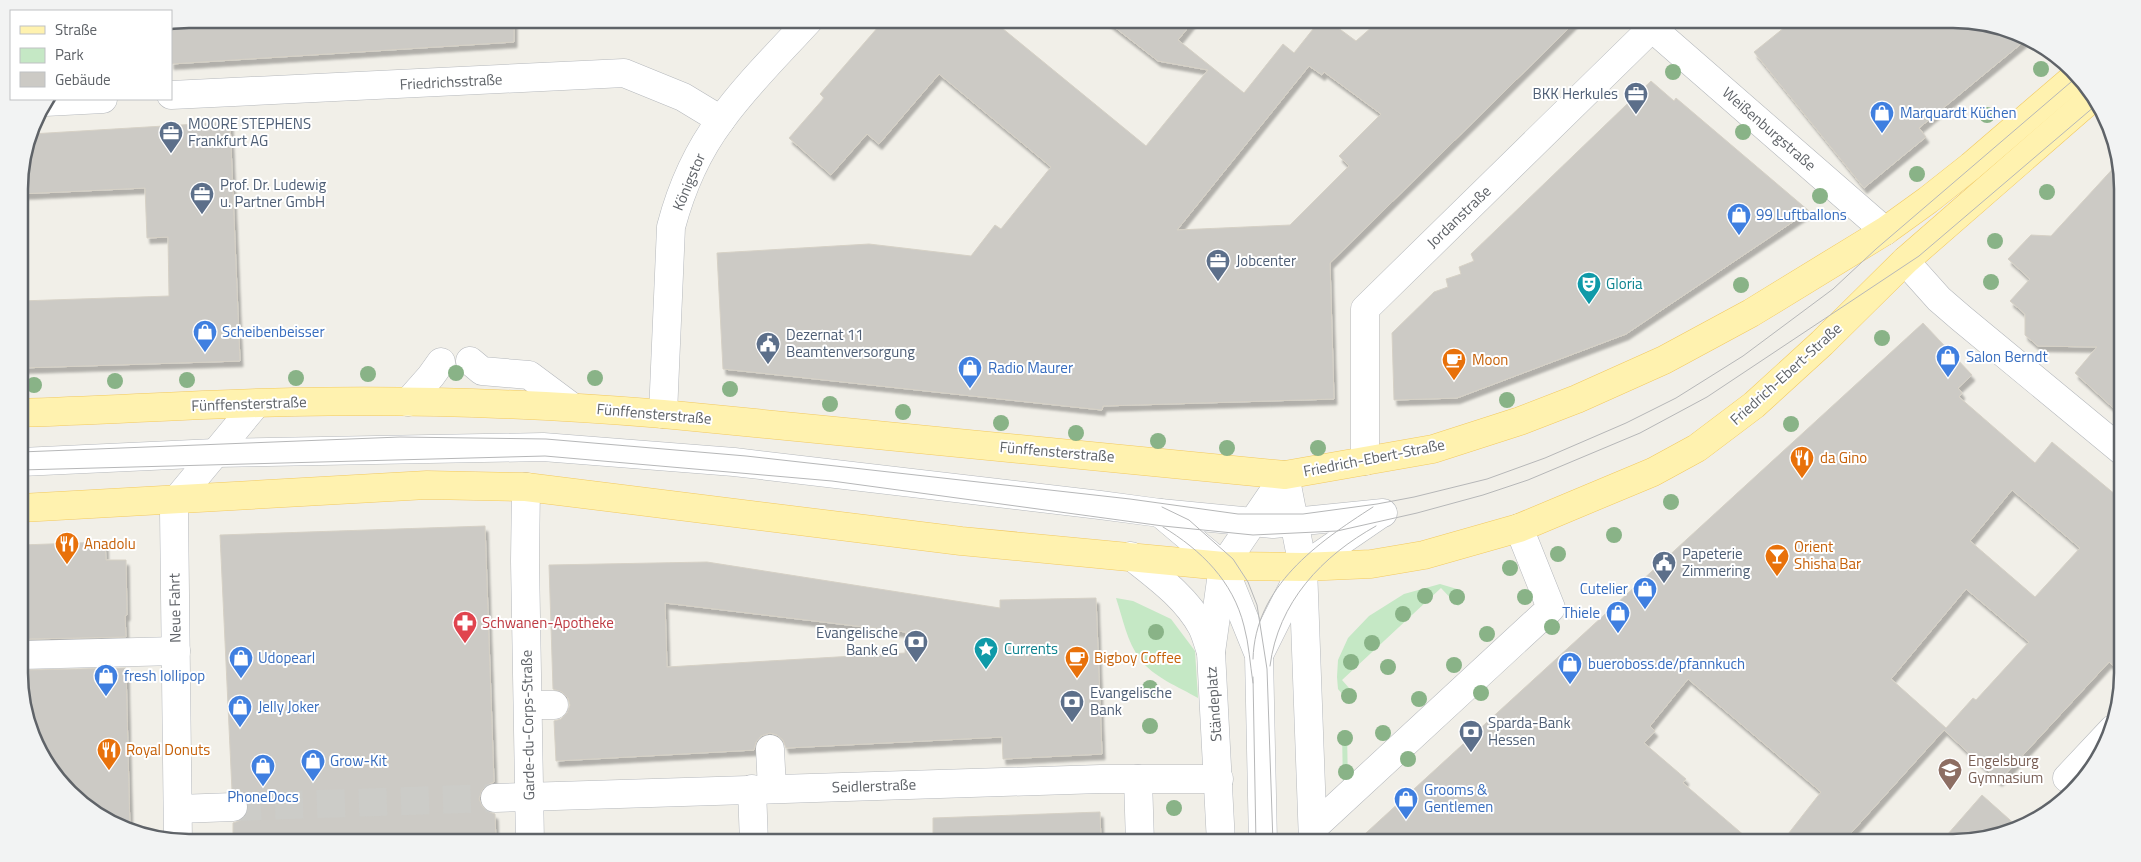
<svg xmlns="http://www.w3.org/2000/svg" width="2141" height="862" viewBox="0 0 2141 862" font-family="'Titillium Web',sans-serif">
  <style>
    .green { fill: #c5e8c5 }
    .building { fill: #cccac5; stroke: #d6d1c6; fill-rule: evenodd; filter: url(#shadow) }
    .lines { fill: none; stroke-linecap: round; stroke-linejoin: round }
    .minor-tunnel { stroke: #ccccc8; stroke-width: 28; stroke-dasharray: 28 14; stroke-linecap: butt }
    .minor-casing { stroke: #b5b8bc; stroke-width: 29 }
    .major-casing { stroke: #f2c960; stroke-width: 29 }
    .minor { stroke: #fff; stroke-width: 28 }
    .major { stroke: #fff2af; stroke-width: 28 }
    .tram { stroke: #b6b7b8; stroke-width: 1 }
    .tree { fill: #89b387 }
    .labels { text-anchor: middle; stroke-width: 4; stroke-linejoin: round; paint-order: stroke }
    .street-label { font-size: 15px; fill: #5f6368; stroke: #fff }
    .service-label { font-size: 15px; fill: #4e5e75; stroke: #fff; text-anchor: start }
    .shop-label { font-size: 15px; fill: #366cbe; stroke: #fff; text-anchor: start }
    .culture-label { font-size: 15px; fill: #0d838f; stroke: #fff; text-anchor: start }
    .food-label { font-size: 15px; fill: #c56008; stroke: #fff; text-anchor: start }
    .health-label { font-size: 15px; fill: #be3a42; stroke: #fff; text-anchor: start }
    .education-label { font-size: 15px; fill: #785e54; stroke: #fff; text-anchor: start }
    .rim { fill: none; stroke: #5f6368; stroke-width: 2.5 }
  </style>
  <defs>
    <filter id="shadow"><feDropShadow dx="3" dy="5.5" stdDeviation="1" flood-color="#0004"/></filter>
  </defs>
  <rect width="100%" height="100%" fill="#f1efe8"/>
  <g class="green">
    <polygon points="1440,584 1457,589 1465,599 1458,606 1441,588 1342,680 1356,696 1349,702 1338,689 1337,677 1338,660 1348,638 1369,616 1404,594"/>
    <path d="M1116 598 1133 601 1171 619 1195 651 1198 698C1179 687 1153 677 1140 659 1127 642 1123 619 1116 598Z"/>
    <polygon points="1342,730 1347,730 1348,788 1343,788"/>
  </g>
  <g class="building">
    <polygon points="189,19 514,19 514,42 171,64 171,22"/>
    <path d="M885 19H991L1146 146 1208 70 1158 61 1104 19H1195L1178 40 1244 93 1283 44 1294 53 1321 19H1326L1356 41 1381 19H1578L1330 263 1334 399 1103 406 1102 410 723 369 717 253 869 244 971 256 995 225 1001 229 1051 167 939 74 879 144 867 134 831 175 789 138 824 98 820 94ZM1309 66 1322 75 1324 72 1381 114 1339 156 1349 166 1290 225 1177 230Z"/>
    <polygon points="1795,19 1952,19 2007,28 2027,39 1919,128 1926,137 1864,188 1754,52"/>
    <polygon points="1651,81 1674,101 1676,98 1809,211 1626,334 1457,398 1394,400 1392,333 1434,292 1448,287 1446,279 1461,274 1459,267 1474,261 1471,254"/>
    <polygon points="230,122 240,361 20,368 20,301 169,296 168,237 147,238 145,188 19,194 19,177 31,134"/>
    <polygon points="2119,162 2121,166 2121,415 2075,373 2097,347 2038,346 2025,335 2025,314 2010,301 2030,279 2008,259 2031,235 2051,236"/>
    <path d="M1923 323 1972 375 1958 388 1962 393 1959 397 2035 463 2052 442 2122 500V673L2109 662 1999 781 1944 730 1842 843H1781L1821 792 1688 679 1650 726 1655 731 1644 743 1686 779 1683 783 1753 843H1355ZM2012 490 2080 548 2035 597 1970 541ZM1966 589 2029 642 1976 700 1973 698 1946 728 1891 679Z"/>
    <polygon points="485,526 494,782 487,785 482,790 479,799 482,806 487,811 495,814 496,843 233,843 233,823 241,820 247,815 249,806 246,798 241,793 232,791 220,535"/>
    <polygon points="105,542 106,560 126,560 127,615 125,616 126,637 26,639 26,619 22,619 21,545"/>
    <path d="M707 562 1000 608V600L1096 598 1102 754 1003 759 1002 737 786 748 783 740 777 735 770 733 761 736 756 742 754 750 556 761 554 721 561 719 567 713 570 705 568 698 562 692 553 689 549 565ZM665 603 906 632 905 653 667 667Z"/>
    <polygon points="126,668 130,832 61,785 28,718 27,670"/>
    <polygon points="1982,795 2019,828 2007,834 1963,843 1940,843"/>
    <polygon points="1100,812 1101,843 933,843 933,818"/>
  </g>
  <g class="lines">
    <polyline class="minor-tunnel" points="233,807 495,798"/>
    <defs>
      <g id="minor">
        <polyline points="1652,28 1885,231"/>
        <polyline points="171,95 624,73 683,97 721,120"/>
        <polyline points="45,102 103,99"/>
        <polyline points="1905,261 1939,299 1961,318 2122,451"/>
        <polyline points="470,361 482,371 529,375 572,407"/>
        <polyline points="408,402 431,376 441,362"/>
        <path d="M663 414 671 227C681 189 697 152 721 120 747 84 780 52 810 19"/>
        <polyline points="1365,461 1365,309 1661,19"/>
        <polyline points="21,462 215,453 543,447 734,462 1100,505 1160,513 1273,524 1383,513"/>
        <polyline points="1285,475 1303,567 1313,842"/>
        <polyline points="526,487 525,561 530,843"/>
        <polyline points="1160,513 1223,566 1259,655 1263,843"/>
        <path d="M1131 556C1156 576 1186 597 1202 627 1206 635 1208 644 1211 652"/>
        <polyline points="22,655 176,651"/>
        <polyline points="1259,655 1303,567 1379,515"/>
        <polyline points="528,705 554,705"/>
        <polyline points="770,749 772,789"/>
        <polyline points="2067,778 2113,729"/>
        <polyline points="1138,779 1140,843"/>
        <polyline points="752,789 754,843"/>
        <polyline points="495,798 1101,779 1219,779"/>
        <polyline points="178,809 233,807"/>
        <polyline points="1313,828 1551,608 1519,528"/>
        <polyline points="178,842 174,511 178,498 256,404"/>
        <polyline points="1221,843 1211,652 1223,566 1285,475"/>
      </g>
      <g id="major">
        <path d="M20 413C111 410 202 404 293 402 416 399 540 404 663 414L1285 475 1433 449 1520 421 1577 399 1664 360 1751 313 1885 231 1928 200 1971 166 2077 75"/>
        <polyline points="21,508 427,485 526,487 961,541 1223,566 1303,567 1371,564 1424,555 1519,528 1653,472 1697,448 1754,405 1822,343 1905,261 2092,98"/>
      </g>
    </defs>
    <use href="#minor" class="minor-casing"/>
    <use href="#major" class="major-casing"/>
    <use href="#minor" class="minor"/>
    <use href="#major" class="major"/>
    <g class="tram">
      <polyline points="21,452 400,437 546,439 746,456 1130,499 1238,514 1303,514 1377,504 1414,497 1487,479 1545,458 1626,423 1676,398 1743,356 1833,289 1876,249 2078,76"/>
      <polyline points="21,470 545,456 832,481 1163,526 1253,535 1337,531 1417,513 1483,495 1528,480 1640,433 1707,397 1919,256 2095,106"/>
      <polyline points="1162,507 1189,520 1233,559 1248,582 1257,605 1267,669 1273,843"/>
      <path d="M1163 527C1201 550 1233 581 1244 626 1249 644 1250 664 1253 683"/>
      <path d="M1253 659C1255 586 1317 543 1373 507"/>
      <path d="M1270 666C1278 602 1322 556 1376 526"/>
      <polyline points="1253,677 1256,843"/>
    </g>
  </g>
  <g class="tree">
    <circle cx="2041" cy="69" r="8"/>
    <circle cx="1673" cy="72" r="8"/>
    <circle cx="1987" cy="115" r="8"/>
    <circle cx="1743" cy="132" r="8"/>
    <circle cx="1917" cy="174" r="8"/>
    <circle cx="2047" cy="192" r="8"/>
    <circle cx="1820" cy="196" r="8"/>
    <circle cx="1995" cy="241" r="8"/>
    <circle cx="1991" cy="282" r="8"/>
    <circle cx="1741" cy="285" r="8"/>
    <circle cx="1882" cy="338" r="8"/>
    <circle cx="456" cy="373" r="8"/>
    <circle cx="368" cy="374" r="8"/>
    <circle cx="296" cy="378" r="8"/>
    <circle cx="595" cy="378" r="8"/>
    <circle cx="187" cy="380" r="8"/>
    <circle cx="115" cy="381" r="8"/>
    <circle cx="34" cy="385" r="8"/>
    <circle cx="730" cy="389" r="8"/>
    <circle cx="1507" cy="400" r="8"/>
    <circle cx="830" cy="404" r="8"/>
    <circle cx="903" cy="412" r="8"/>
    <circle cx="1001" cy="423" r="8"/>
    <circle cx="1791" cy="424" r="8"/>
    <circle cx="1076" cy="433" r="8"/>
    <circle cx="1158" cy="441" r="8"/>
    <circle cx="1227" cy="448" r="8"/>
    <circle cx="1318" cy="448" r="8"/>
    <circle cx="1671" cy="502" r="8"/>
    <circle cx="1614" cy="535" r="8"/>
    <circle cx="1558" cy="554" r="8"/>
    <circle cx="1510" cy="568" r="8"/>
    <circle cx="1425" cy="596" r="8"/>
    <circle cx="1457" cy="597" r="8"/>
    <circle cx="1525" cy="597" r="8"/>
    <circle cx="1403" cy="614" r="8"/>
    <circle cx="1552" cy="627" r="8"/>
    <circle cx="1156" cy="632" r="8"/>
    <circle cx="1487" cy="634" r="8"/>
    <circle cx="1372" cy="643" r="8"/>
    <circle cx="1351" cy="662" r="8"/>
    <circle cx="1454" cy="665" r="8"/>
    <circle cx="1388" cy="667" r="8"/>
    <circle cx="1150" cy="688" r="8"/>
    <circle cx="1481" cy="693" r="8"/>
    <circle cx="1349" cy="696" r="8"/>
    <circle cx="1419" cy="699" r="8"/>
    <circle cx="1150" cy="726" r="8"/>
    <circle cx="1383" cy="733" r="8"/>
    <circle cx="1345" cy="738" r="8"/>
    <circle cx="1408" cy="759" r="8"/>
    <circle cx="1346" cy="772" r="8"/>
    <circle cx="1174" cy="808" r="8"/>
  </g>
  <defs>
    <symbol id="office-pin" viewBox="-11 -11 22 30"><path d="M0 17L-7.5 6A9.5 9.5 0 1 1 7.5 6Z" fill="#5c6f8a" stroke="#fff"/><path d="M-6-3h4V-5.5h4V-3h4V5H-6ZM-1-4.5V-3h2v-1.5ZM-6 0V1H6V0Z" fill="#fff"/></symbol>
    <symbol id="shop-pin" viewBox="-11 -11 22 30"><path d="M0 17L-7.5 6A9.5 9.5 0 1 1 7.5 6Z" fill="#3f7fe0" stroke="#fff"/><path d="M-5-2.5h2.3a2.7 3.5 0 0 1 5.4 0H5L5.5 6h-11ZM-1.5-2.5h3a1.5 2.3 0 0 0-3 0Z" fill="#fff"/></symbol>
    <symbol id="theatre-pin" viewBox="-11 -11 22 30"><path d="M0 17L-7.5 6A9.5 9.5 0 1 1 7.5 6Z" fill="#0f9aa8" stroke="#fff"/><path d="M-5-5.5Q0-4 5-5.5V0Q5 5 0 6Q-5 5-5 0ZM-3.3-2.5H-1v1.5H-3.3ZM1-2.5H3.3v1.5H1ZM-2.8 1Q0 5.5 2.8 1Z" fill="#fff"/></symbol>
    <symbol id="civic-pin" viewBox="-11 -11 22 30"><path d="M0 17L-7.5 6A9.5 9.5 0 1 1 7.5 6Z" fill="#5c6f8a" stroke="#fff"/><path d="M-.6-6.5H3V-4.5H.6V-3L4-1V1h2V6H-6V1h2V-1L-.6-3ZM-1.2 2.5V6h2.4V2.5Z" fill="#fff"/></symbol>
    <symbol id="cafe-pin" viewBox="-11 -11 22 30"><path d="M0 17L-7.5 6A9.5 9.5 0 1 1 7.5 6Z" fill="#e8710a" stroke="#fff"/><path d="M-5.5-4.5H6V0H3Q3 3.5 0 3.5H-2.5Q-5.5 3.5-5.5 0ZM3-3.2v2h1.7v-2ZM-6 4.5H4V6H-6Z" fill="#fff"/></symbol>
    <symbol id="restaurant-pin" viewBox="-11 -11 22 30"><path d="M0 17L-7.5 6A9.5 9.5 0 1 1 7.5 6Z" fill="#e8710a" stroke="#fff"/><path d="M-5-6h1v4h1v-4h1v4h1v-4h1v5L-1.5 .5V6h-2V.5L-5-1ZM5-6V6H3V1.5H1.5Q1.5-4 5-6Z" fill="#fff"/></symbol>
    <symbol id="bar-pin" viewBox="-11 -11 22 30"><path d="M0 17L-7.5 6A9.5 9.5 0 1 1 7.5 6Z" fill="#e8710a" stroke="#fff"/><path d="M-6-5H6L.8 .8V4.5H3.5V6h-7V4.5H-.8V.8Z" fill="#fff"/></symbol>
    <symbol id="pharmacy-pin" viewBox="-11 -11 22 30"><path d="M0 17L-7.5 6A9.5 9.5 0 1 1 7.5 6Z" fill="#e0444e" stroke="#fff"/><path d="M-2-6h4v4h4v4h-4v4h-4v-4h-4v-4h4Z" fill="#fff"/></symbol>
    <symbol id="bank-pin" viewBox="-11 -11 22 30"><path d="M0 17L-7.5 6A9.5 9.5 0 1 1 7.5 6Z" fill="#5c6f8a" stroke="#fff"/><path d="M-6-4H6V4H-6ZM0-2.3a2.3 2.3 0 1 0 0 4.6a2.3 2.3 0 1 0 0-4.6Z" fill="#fff"/></symbol>
    <symbol id="sight-pin" viewBox="-11 -11 22 30"><path d="M0 17L-7.5 6A9.5 9.5 0 1 1 7.5 6Z" fill="#0f9aa8" stroke="#fff"/><path d="M0-6L1.8-2.2L6-1.7L2.9 1.2L3.7 5.4L0 3.3L-3.7 5.4L-2.9 1.2L-6-1.7L-1.8-2.2Z" fill="#fff"/></symbol>
    <symbol id="school-pin" viewBox="-11 -11 22 30"><path d="M0 17L-7.5 6A9.5 9.5 0 1 1 7.5 6Z" fill="#8d6e63" stroke="#fff"/><path d="M0-5L7-2L0 1L-7-2ZM-4 1L0 2.5L4 1V4Q0 6-4 4Z" fill="#fff"/></symbol>
  </defs>
  <g fill-rule="evenodd">
    <use href="#office-pin" x="1622" y="80" width="28" height="38"/>
    <use href="#shop-pin" x="1868" y="99" width="28" height="38"/>
    <use href="#office-pin" x="157" y="119" width="28" height="38"/>
    <use href="#office-pin" x="188" y="180" width="28" height="38"/>
    <use href="#shop-pin" x="1725" y="201" width="28" height="38"/>
    <use href="#office-pin" x="1204" y="247" width="28" height="38"/>
    <use href="#theatre-pin" x="1575" y="270" width="28" height="38"/>
    <use href="#shop-pin" x="191" y="318" width="28" height="38"/>
    <use href="#civic-pin" x="754" y="330" width="28" height="38"/>
    <use href="#shop-pin" x="1934" y="343" width="28" height="38"/>
    <use href="#cafe-pin" x="1440" y="346" width="28" height="38"/>
    <use href="#shop-pin" x="956" y="354" width="28" height="38"/>
    <use href="#restaurant-pin" x="1788" y="444" width="28" height="38"/>
    <use href="#restaurant-pin" x="53" y="530" width="28" height="38"/>
    <use href="#bar-pin" x="1763" y="542" width="28" height="38"/>
    <use href="#civic-pin" x="1650" y="549" width="28" height="38"/>
    <use href="#shop-pin" x="1631" y="575" width="28" height="38"/>
    <use href="#shop-pin" x="1604" y="599" width="28" height="38"/>
    <use href="#pharmacy-pin" x="451" y="609" width="28" height="38"/>
    <use href="#bank-pin" x="902" y="628" width="28" height="38"/>
    <use href="#sight-pin" x="972" y="635" width="28" height="38"/>
    <use href="#shop-pin" x="227" y="644" width="28" height="38"/>
    <use href="#cafe-pin" x="1063" y="644" width="28" height="38"/>
    <use href="#shop-pin" x="1556" y="650" width="28" height="38"/>
    <use href="#shop-pin" x="92" y="662" width="28" height="38"/>
    <use href="#bank-pin" x="1058" y="688" width="28" height="38"/>
    <use href="#shop-pin" x="226" y="693" width="28" height="38"/>
    <use href="#bank-pin" x="1457" y="718" width="28" height="38"/>
    <use href="#restaurant-pin" x="95" y="736" width="28" height="38"/>
    <use href="#shop-pin" x="299" y="747" width="28" height="38"/>
    <use href="#shop-pin" x="249" y="752" width="28" height="38"/>
    <use href="#school-pin" x="1936" y="756" width="28" height="38"/>
    <use href="#shop-pin" x="1392" y="785" width="28" height="38"/>
  </g>
  <g class="labels">
    <g class="street-label">
      <text transform="translate(451 82) rotate(-3)" y="5">Friedrichsstraße</text>
      <text transform="translate(1769 129) rotate(41)" y="5">Weißenburgstraße</text>
      <text transform="translate(689 182) rotate(-67)" y="5">Königstor</text>
      <text transform="translate(1459 217) rotate(-44)" y="5">Jordanstraße</text>
      <text transform="translate(1786 374) rotate(-42)" y="5">Friedrich-Ebert-Straße</text>
      <text transform="translate(249 404) rotate(-2)" y="5">Fünffensterstraße</text>
      <text transform="translate(654 414) rotate(5)" y="5">Fünffensterstraße</text>
      <text transform="translate(1057 452) rotate(5)" y="5">Fünffensterstraße</text>
      <text transform="translate(1374 458) rotate(-11)" y="5">Friedrich-Ebert-Straße</text>
      <text transform="translate(175 608) rotate(-91)" y="5">Neue Fahrt</text>
      <text transform="translate(1214 704) rotate(-94)" y="5">Ständeplatz</text>
      <text transform="translate(528 725) rotate(-91)" y="5">Garde-du-Corps-Straße</text>
      <text transform="translate(874 786) rotate(-2)" y="5">Seidlerstraße</text>
    </g>
    <g class="service-label">
      <text x="1618" y="99" text-anchor="end">BKK Herkules</text>
      <text x="188" y="129">MOORE STEPHENS<tspan x="188" dy="17">Frankfurt AG</tspan></text>
      <text x="220" y="190">Prof. Dr. Ludewig<tspan x="220" dy="17">u. Partner GmbH</tspan></text>
      <text x="1236" y="266">Jobcenter</text>
      <text x="786" y="340">Dezernat 11<tspan x="786" dy="17">Beamtenversorgung</tspan></text>
      <text x="1682" y="559">Papeterie<tspan x="1682" dy="17">Zimmering</tspan></text>
      <text x="898" y="638" text-anchor="end">Evangelische<tspan x="898" dy="17">Bank eG</tspan></text>
      <text x="1090" y="698">Evangelische<tspan x="1090" dy="17">Bank</tspan></text>
      <text x="1488" y="728">Sparda-Bank<tspan x="1488" dy="17">Hessen</tspan></text>
    </g>
    <g class="shop-label">
      <text x="1900" y="118">Marquardt Küchen</text>
      <text x="1756" y="220">99 Luftballons</text>
      <text x="222" y="337">Scheibenbeisser</text>
      <text x="1966" y="362">Salon Berndt</text>
      <text x="988" y="373">Radio Maurer</text>
      <text x="1628" y="594" text-anchor="end">Cutelier</text>
      <text x="1600" y="618" text-anchor="end">Thiele</text>
      <text x="258" y="663">Udopearl</text>
      <text x="1588" y="669">bueroboss.de/pfannkuch</text>
      <text x="124" y="681">fresh lollipop</text>
      <text x="258" y="712">Jelly Joker</text>
      <text x="330" y="766">Grow-Kit</text>
      <text x="1424" y="795">Grooms &amp;<tspan x="1424" dy="17">Gentlemen</tspan></text>
      <text x="263" y="802" text-anchor="middle">PhoneDocs</text>
    </g>
    <g class="culture-label">
      <text x="1606" y="289">Gloria</text>
      <text x="1004" y="654">Currents</text>
    </g>
    <g class="food-label">
      <text x="1472" y="365">Moon</text>
      <text x="1820" y="463">da Gino</text>
      <text x="84" y="549">Anadolu</text>
      <text x="1794" y="552">Orient<tspan x="1794" dy="17">Shisha Bar</tspan></text>
      <text x="1094" y="663">Bigboy Coffee</text>
      <text x="126" y="755">Royal Donuts</text>
    </g>
    <g class="health-label">
      <text x="482" y="628">Schwanen-Apotheke</text>
    </g>
    <g class="education-label">
      <text x="1968" y="766">Engelsburg<tspan x="1968" dy="17">Gymnasium</tspan></text>
    </g>
  </g>
  <path d="M0 0H2141V862H0ZM189 28H1953A161 161 0 0 1 2114 189V673A161 161 0 0 1 1953 834H189A161 161 0 0 1 28 673V189A161 161 0 0 1 189 28Z" fill="#f2f3f3" fill-rule="evenodd"/>
  <path class="rim" d="M189 28H1953A161 161 0 0 1 2114 189V673A161 161 0 0 1 1953 834H189A161 161 0 0 1 28 673V189A161 161 0 0 1 189 28Z"/>
  <rect x="10" y="10" width="162" height="90" fill="#ffffff" stroke="#bfc1c3"/>
  <rect x="20" y="26" width="25" height="8" fill="#fff2af" stroke="#bfc1c3"/>
  <text x="55" y="35" font-size="15" fill="#5f6368">Straße</text>
  <rect x="20" y="48" width="25" height="15" fill="#c5e8c5" stroke="#bfc1c3"/>
  <text x="55" y="60" font-size="15" fill="#5f6368">Park</text>
  <rect x="20" y="72" width="25" height="15" fill="#cccac5" stroke="#bfc1c3"/>
  <text x="55" y="85" font-size="15" fill="#5f6368">Gebäude</text>
</svg>
